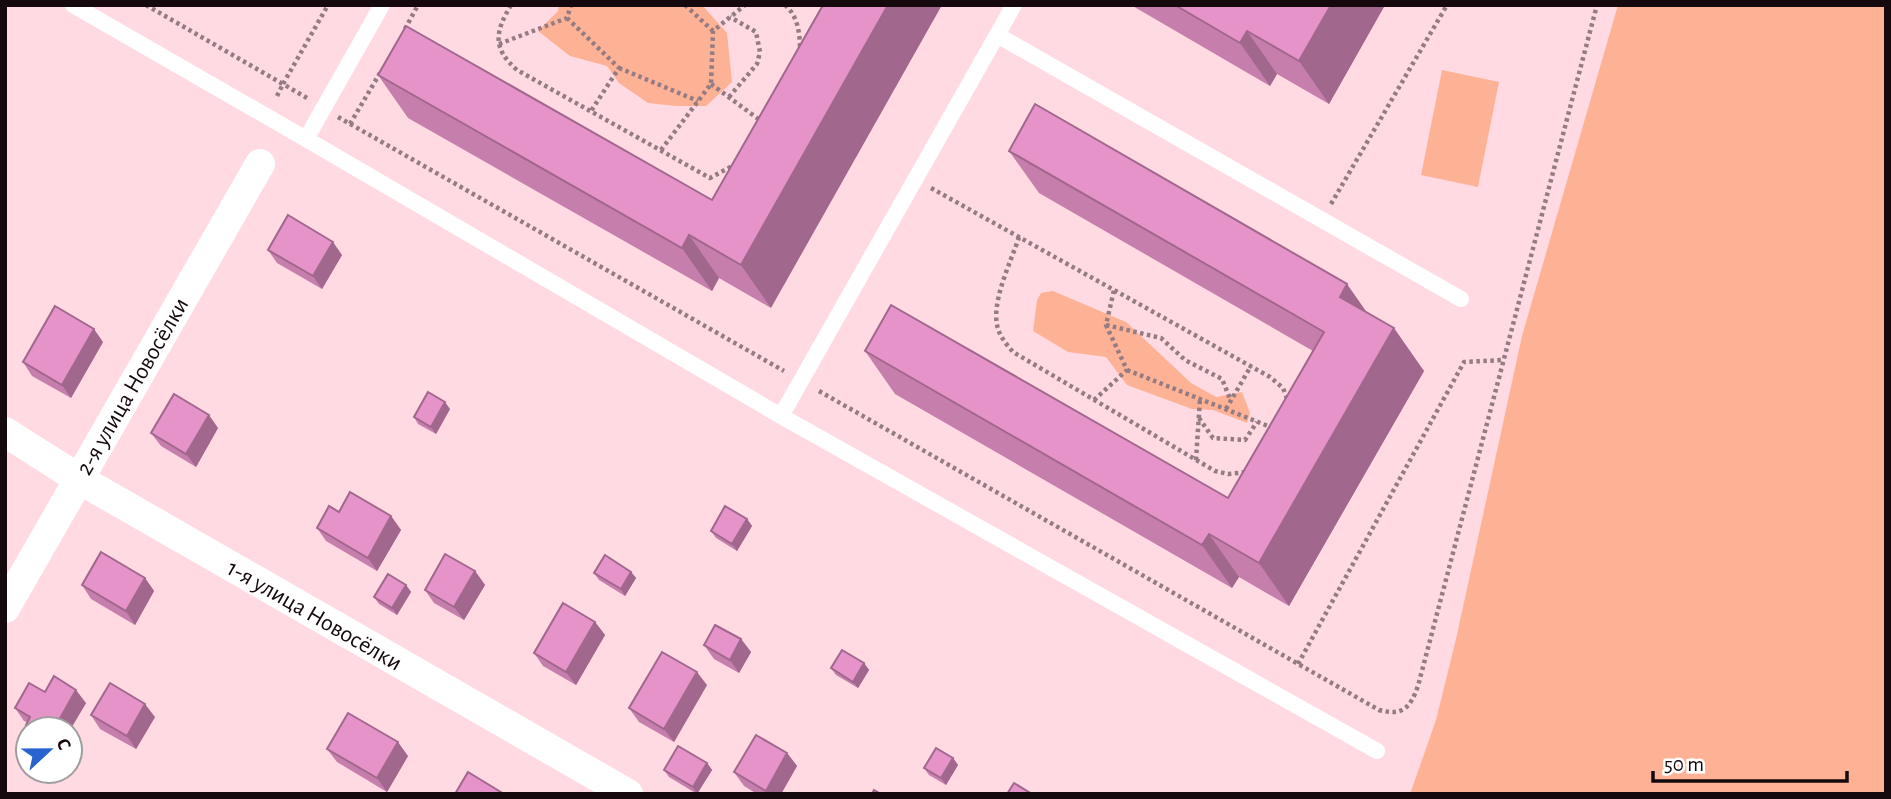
<svg xmlns="http://www.w3.org/2000/svg" width="1891" height="799" viewBox="0 0 1891 799" font-family="'Alegreya Sans',sans-serif">
  <style>
    .green { fill: #feb295 }
    .lines { fill: none; stroke-linecap: round; stroke-linejoin: round }
    .path { stroke: #957b82; stroke-width: 4.5; stroke-dasharray: 3.5 3.5; stroke-linecap: butt }
    .lane { stroke: #fff; stroke-width: 16 }
    .street { stroke: #fff; stroke-width: 30 }
    .wall { fill: #c67ead }
    .shaded-wall { fill: #a1678d }
    .building { fill: #e693c9; stroke: #a1678d; stroke-width: 2 }
    .labels { text-anchor: middle; stroke-width: 5; stroke-linejoin: round; paint-order: stroke }
    .street-label { font-size: 24px; fill: #15090d; stroke: #fff }
  </style>
  <rect width="100%" height="100%" fill="#ffdae3"/>
  <g class="green">
    <polygon points="559,5 702,5 727,33 732,82 706,106 676,106 648,103 619,83 607,66 570,56 538,31 558,11"/>
    <polygon points="1618,5 1886,5 1886,794 1410,794 1436,720 1456,639 1522,336"/>
    <polygon points="1442,70 1499,82 1478,187 1421,175"/>
    <polygon points="1053,291 1126,322 1191,383 1216,397 1242,392 1250,413 1247,423 1213,410 1192,409 1127,385 1106,357 1068,352 1033,331 1037,300 1041,293"/>
  </g>
  <g class="lines">
    <g class="path">
      <polyline points="146,5 283,84 276,98"/>
      <path d="M511 5C495 32 492 48 517 70L710 178 736 164"/>
      <polyline points="685,5 713,31"/>
      <path d="M785 5C798 16 800 34 800 50"/>
      <polyline points="567,18 619,68 591,111"/>
      <polyline points="405,29 418,5"/>
      <polyline points="499,44 567,18 571,5"/>
      <polyline points="619,68 698,101"/>
      <polyline points="711,84 761,121"/>
      <polyline points="729,97 757,64 760,52 756,32 730,17"/>
      <polyline points="307,98 283,84 328,5"/>
      <polyline points="338,117 784,371"/>
      <polyline points="350,124 380,73"/>
      <polyline points="661,150 711,84 713,31 745,5"/>
      <polyline points="931,188 1270,377 1283,388 1288,401"/>
      <polyline points="1331,204 1447,5"/>
      <path d="M1019 237C1011 262 990 303 998 329 1001 338 1007 345 1013 352L1215 471 1228 474 1247 472"/>
      <polyline points="1106,325 1161,338 1185,360 1222,379 1231,401"/>
      <polyline points="1127,370 1273,428"/>
      <path d="M819 391 1379 710C1403 716 1410 708 1418 686L1597 5"/>
      <polyline points="1094,400 1127,370 1106,325 1114,290"/>
      <polyline points="1226,409 1251,366"/>
      <polyline points="1199,418 1213,438 1245,440 1257,422"/>
      <polyline points="1196,460 1200,399"/>
      <polyline points="1298,664 1464,362 1503,360"/>
    </g>
    <g class="lane">
      <polyline points="73,5 306,139 781,416"/>
      <polyline points="1014,5 781,416 1377,751"/>
      <polyline points="997,35 1461,299"/>
      <polyline points="306,139 382,5"/>
    </g>
    <g class="street">
      <polyline points="5,432 79,479 628,794"/>
      <polyline points="5,608 260,164"/>
    </g>
  </g>
  <g class="wall">
    <polygon points="1131,5 1385,5 1329,104 1277,74 1270,86"/>
    <polygon points="378,75 712,200 771,308 719,278 712,291 408,118"/>
    <polygon points="1009,151 1368,313 1424,371 1289,606 1239,577 1232,588 895,394 865,351 1228,498 1313,351 1039,193"/>
    <polygon points="268,250 342,255 322,289 277,263"/>
    <polygon points="103,342 71,398 32,376 23,362"/>
    <polygon points="450,409 436,434 418,424 414,417"/>
    <polygon points="218,428 196,467 161,446 151,433"/>
    <polygon points="339,512 391,516 401,530 377,571 326,541 317,528"/>
    <polygon points="747,519 752,526 737,551 716,538 711,531"/>
    <polygon points="475,571 485,585 464,620 434,603 425,590"/>
    <polygon points="631,572 636,578 625,596 599,580 594,573"/>
    <polygon points="145,578 154,591 135,625 91,599 82,585"/>
    <polygon points="406,585 411,592 397,615 379,604 374,597"/>
    <polygon points="595,622 605,635 576,685 543,666 534,653"/>
    <polygon points="741,639 751,652 739,673 714,659 704,645"/>
    <polygon points="864,663 869,670 858,688 836,675 831,668"/>
    <polygon points="707,685 674,742 639,722 629,708"/>
    <polygon points="45,692 86,703 70,730 70,729 29,729 26,725 27,722 24,721 15,708"/>
    <polygon points="91,715 155,717 136,749 100,729"/>
    <polygon points="327,749 408,756 387,792 337,762"/>
    <polygon points="787,753 797,766 781,794 757,794 744,786 734,772"/>
    <polygon points="953,758 958,765 946,785 929,775 924,768"/>
    <polygon points="707,763 712,770 697,794 669,777 664,770"/>
  </g>
  <g class="shaded-wall">
    <polygon points="888,5 942,5 771,308 741,265"/>
    <polygon points="1331,5 1385,5 1329,104 1299,61"/>
    <polygon points="1247,31 1277,74 1270,86 1240,43"/>
    <polygon points="689,235 719,278 712,291 682,248"/>
    <polygon points="333,242 342,255 322,289 313,276"/>
    <polygon points="1347,284 1377,327 1340,297"/>
    <polygon points="1394,328 1424,371 1289,606 1259,563"/>
    <polygon points="94,329 103,342 71,398 62,385"/>
    <polygon points="445,402 450,409 436,434 431,427"/>
    <polygon points="209,415 218,428 196,467 186,454"/>
    <polygon points="391,516 401,530 377,571 368,558"/>
    <polygon points="747,519 752,526 737,551 732,544"/>
    <polygon points="1209,534 1239,577 1232,588 1202,545"/>
    <polygon points="475,571 485,585 464,620 454,607"/>
    <polygon points="631,572 636,578 625,596 621,589"/>
    <polygon points="145,578 154,591 135,625 126,611"/>
    <polygon points="406,585 411,592 397,615 392,608"/>
    <polygon points="595,622 605,635 576,685 566,672"/>
    <polygon points="741,639 751,652 739,673 730,660"/>
    <polygon points="864,663 869,670 858,688 853,682"/>
    <polygon points="697,672 707,685 674,742 664,729"/>
    <polygon points="76,690 86,703 70,730 70,729 54,729"/>
    <polygon points="145,704 155,717 136,749 127,736"/>
    <polygon points="398,742 408,756 387,792 377,778"/>
    <polygon points="787,753 797,766 781,794 768,794 766,791"/>
    <polygon points="953,758 958,765 946,785 941,778"/>
    <polygon points="707,763 712,770 697,794 693,787"/>
  </g>
  <g class="building">
    <polygon points="823,5 888,5 741,265 689,235 682,248 378,75 406,26 712,200"/>
    <polygon points="1175,5 1331,5 1299,61 1247,31 1240,43"/>
    <polygon points="1035,104 1347,284 1340,297 1394,328 1259,563 1209,534 1202,545 865,351 891,305 1228,498 1324,332 1009,151"/>
    <polygon points="288,215 333,242 313,276 268,250"/>
    <polygon points="55,306 94,329 62,385 23,362"/>
    <polygon points="428,392 445,402 431,427 414,417"/>
    <polygon points="174,394 209,415 186,454 151,433"/>
    <polygon points="350,492 391,516 368,558 317,528 329,506 339,512"/>
    <polygon points="725,506 747,519 732,544 711,531"/>
    <polygon points="101,552 145,578 126,611 82,585"/>
    <polygon points="445,554 475,571 454,607 425,590"/>
    <polygon points="605,555 631,572 621,589 594,573"/>
    <polygon points="388,574 406,585 392,608 374,597"/>
    <polygon points="563,603 595,622 566,672 534,653"/>
    <polygon points="715,625 741,639 730,660 704,645"/>
    <polygon points="842,650 864,663 853,682 831,668"/>
    <polygon points="662,652 697,672 664,729 629,708"/>
    <polygon points="54,676 76,690 54,729 33,729 26,725 30,717 15,708 29,683 45,692"/>
    <polygon points="110,683 145,704 127,736 91,715"/>
    <polygon points="348,713 398,742 377,778 327,749"/>
    <polygon points="756,735 787,753 766,791 734,772"/>
    <polygon points="678,746 707,763 693,787 664,770"/>
    <polygon points="936,748 953,758 941,778 924,768"/>
    <polygon points="468,772 504,794 455,794"/>
    <polygon points="1014,783 1032,794 1007,794"/>
    <polygon points="874,790 881,794 872,794"/>
  </g>
  <g class="labels">
    <g class="street-label">
      <text transform="translate(132 386) rotate(-60)" y="8">2-я улица Новосёлки</text>
      <text transform="translate(315 615) rotate(30)" y="8">1-я улица Новосёлки</text>
    </g>
  </g>
  <rect width="1891" height="799" fill="none" stroke="#15090d" stroke-width="14"/>
  <g transform="translate(49 750) rotate(68)"><circle r="33" fill="#ffffff" stroke="#a19d9e" stroke-width="2"/>
  <path d="M0-5L12 26L0 18L-12 26Z" fill="#2963d0"/>
  <text y="-10" font-size="19" font-weight="bold" text-anchor="middle" fill="#15090d">С</text>
  </g>
  <path d="M1653 771v10h194v-10" fill="none" stroke="#15090d" stroke-width="3.5"/>
  <text x="1664" y="771" font-size="21" fill="#15090d" stroke="#ffffff" stroke-width="5" paint-order="stroke">50 m</text>
</svg>
